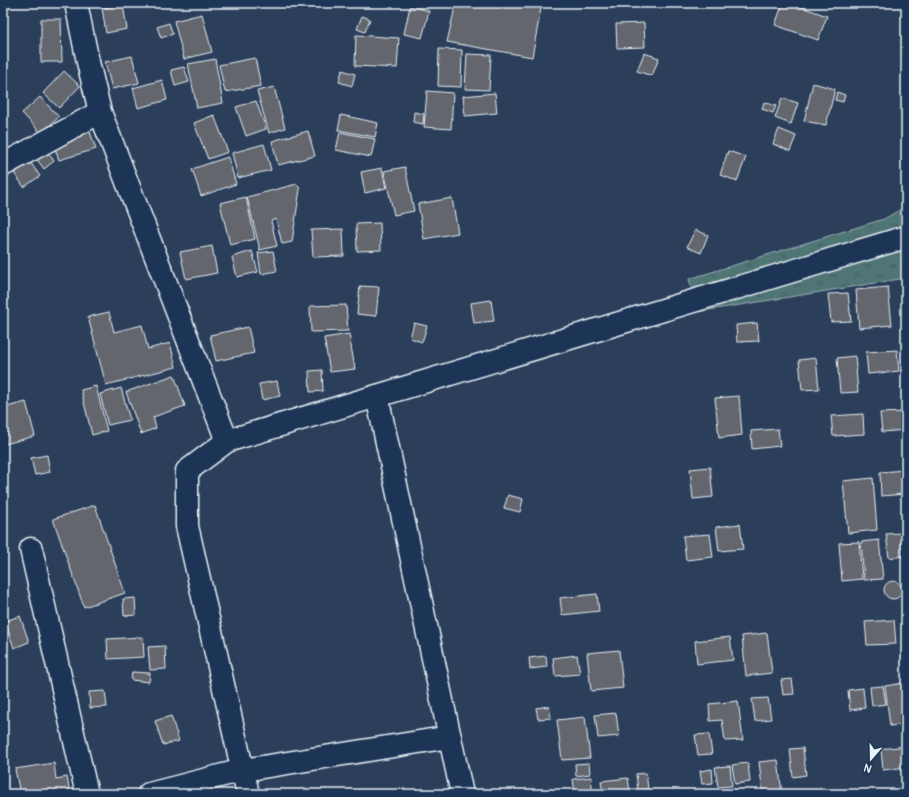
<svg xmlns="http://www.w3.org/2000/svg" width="909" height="797" viewBox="0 0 909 797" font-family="Pangolin,sans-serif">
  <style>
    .grass { fill: url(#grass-tufts); stroke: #9cb2b6 }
    .building { fill: #63666d; stroke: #e8f1f8 }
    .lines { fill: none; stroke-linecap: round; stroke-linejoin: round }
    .minor-casing { stroke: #e8f1f8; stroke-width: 25 }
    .minor { stroke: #1d3557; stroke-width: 22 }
  </style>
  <defs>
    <pattern id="grass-tufts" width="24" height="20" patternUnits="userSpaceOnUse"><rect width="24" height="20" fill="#4f7475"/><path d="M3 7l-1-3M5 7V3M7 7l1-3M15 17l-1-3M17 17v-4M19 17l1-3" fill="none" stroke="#4a5c5d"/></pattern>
  </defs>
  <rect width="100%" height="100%" fill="#2b3f5b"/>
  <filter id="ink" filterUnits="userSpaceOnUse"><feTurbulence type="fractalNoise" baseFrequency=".025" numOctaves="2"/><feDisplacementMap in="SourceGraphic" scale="8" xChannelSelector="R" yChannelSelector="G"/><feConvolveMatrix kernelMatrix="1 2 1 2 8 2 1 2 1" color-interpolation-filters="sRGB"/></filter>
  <g filter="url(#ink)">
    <polygon class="grass" points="906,206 906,278 697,312 689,279 884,219"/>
    <g class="building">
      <rect x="3" y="3" width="5" height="9"/>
      <polygon points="456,3 542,3 532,57 447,42"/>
      <polygon points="783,3 790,3 827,16 818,40 775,25"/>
      <polygon points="123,5 127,29 106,33 102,8"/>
      <polygon points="410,6 429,11 422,38 404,34"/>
      <polygon points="202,14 212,52 184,59 174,21"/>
      <polygon points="362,16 370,19 365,32 357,29"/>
      <polygon points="41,19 61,19 62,62 41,62"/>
      <polygon points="169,23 173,34 161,38 157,27"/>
      <polygon points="644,23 645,47 617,48 616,24"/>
      <polygon points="356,35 399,38 397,68 355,66"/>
      <polygon points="439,49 462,50 461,87 438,86"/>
      <polygon points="644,53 659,58 652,76 637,71"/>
      <polygon points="467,54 491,55 489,90 465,89"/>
      <polygon points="132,56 139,83 112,89 105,62"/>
      <polygon points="255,58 261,86 225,92 219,65"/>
      <polygon points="215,59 223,103 197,108 188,64"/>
      <polygon points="184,67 189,82 175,86 171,70"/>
      <polygon points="342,70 355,74 352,86 339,82"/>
      <polygon points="906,70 906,79 902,77"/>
      <polygon points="64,71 80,86 59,108 43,93"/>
      <polygon points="162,80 167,100 138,108 133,88"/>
      <polygon points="813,83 835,89 826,125 804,121"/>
      <polygon points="274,87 285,128 269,133 257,91"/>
      <polygon points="427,91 453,93 451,129 424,127"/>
      <polygon points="837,92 845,95 843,102 835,100"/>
      <polygon points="495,93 497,113 465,116 463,96"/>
      <polygon points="40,97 59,117 41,133 22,113"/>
      <polygon points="782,98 798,103 791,124 775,118"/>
      <polygon points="256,101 266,129 246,136 236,107"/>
      <polygon points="764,102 776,106 773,113 762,109"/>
      <polygon points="414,112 424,114 423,124 413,122"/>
      <polygon points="214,115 228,152 208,159 194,123"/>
      <polygon points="341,115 378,123 375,137 338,130"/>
      <polygon points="779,129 796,136 790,151 773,144"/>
      <polygon points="308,131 315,156 278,165 272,141"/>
      <polygon points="90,132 96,149 59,160 53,143"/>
      <polygon points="340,132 375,139 371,157 336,150"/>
      <polygon points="264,144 271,170 238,178 232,153"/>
      <polygon points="47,151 54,161 44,169 36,158"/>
      <polygon points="728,151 746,157 737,181 720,175"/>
      <polygon points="228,157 236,184 201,196 192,169"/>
      <polygon points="30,162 40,176 24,187 14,173"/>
      <polygon points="405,167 414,211 394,215 384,171"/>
      <polygon points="382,168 386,188 365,193 361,172"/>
      <polygon points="297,184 300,189 292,242 282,244 276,219 271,221 277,246 260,250 247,197"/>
      <polygon points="246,197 255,239 230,245 220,203"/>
      <polygon points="452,198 458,233 424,239 418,204"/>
      <polygon points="380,223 381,250 357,251 356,224"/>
      <polygon points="343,229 344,256 313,257 311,230"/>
      <polygon points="695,230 708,235 701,253 687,247"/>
      <polygon points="212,246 217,273 186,279 180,252"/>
      <polygon points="252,251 258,272 237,277 232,257"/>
      <polygon points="273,251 277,271 261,274 258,253"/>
      <polygon points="360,286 379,287 376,316 357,314"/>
      <polygon points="888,287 892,325 859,328 856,290"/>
      <polygon points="848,293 851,321 831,322 828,294"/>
      <polygon points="491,300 494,321 474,323 471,303"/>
      <polygon points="346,305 348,331 311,332 310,306"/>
      <polygon points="109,312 114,332 142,325 148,349 170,343 176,367 106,385 88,317"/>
      <polygon points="414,323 427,326 422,342 410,338"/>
      <polygon points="757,323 759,341 737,342 736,325"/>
      <polygon points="248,327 254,353 216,361 210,335"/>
      <polygon points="349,334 355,369 330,372 324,338"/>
      <polygon points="897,350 899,371 868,374 866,352"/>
      <polygon points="855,356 858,392 840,393 837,358"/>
      <polygon points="816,358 819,389 802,390 799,360"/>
      <polygon points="322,370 323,391 310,392 309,371"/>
      <polygon points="174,375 185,406 153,417 156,428 141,434 126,392"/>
      <polygon points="277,381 280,396 262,400 259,384"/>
      <polygon points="96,386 107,431 92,435 81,390"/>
      <polygon points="121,388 130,420 108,425 100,394"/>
      <polygon points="739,396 742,435 719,438 715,398"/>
      <polygon points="26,402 35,436 5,444 3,438 3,408"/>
      <polygon points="906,412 906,430 882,432 880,413"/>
      <polygon points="863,414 864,434 833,436 831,416"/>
      <polygon points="778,429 780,446 752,449 751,431"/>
      <polygon points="47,455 50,472 35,475 31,458"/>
      <polygon points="710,467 713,497 693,499 690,469"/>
      <polygon points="906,470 906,494 881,496 880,472"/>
      <polygon points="873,478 877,530 848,533 843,481"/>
      <polygon points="508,495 523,499 520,512 504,508"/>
      <polygon points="95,505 125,593 84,607 53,519"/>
      <polygon points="740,524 743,549 719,551 716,527"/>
      <polygon points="901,533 904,556 889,558 886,534"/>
      <polygon points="904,533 906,533 906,553"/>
      <polygon points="710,534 713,557 686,560 683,536"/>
      <polygon points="879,540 883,579 864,580 861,542"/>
      <polygon points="859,542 862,579 842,581 839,543"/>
      <circle cx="893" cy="590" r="9"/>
      <polygon points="597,594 599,611 562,615 560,598"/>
      <polygon points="135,598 136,615 124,616 123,599"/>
      <polygon points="20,616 29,642 14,648 5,621"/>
      <polygon points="903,618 906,618 906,636"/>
      <polygon points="894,620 896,644 867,645 865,622"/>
      <polygon points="767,633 772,673 746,676 742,636"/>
      <polygon points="143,637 144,657 108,659 107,639"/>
      <polygon points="730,637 733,660 697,664 695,641"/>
      <polygon points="165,646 166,669 150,670 148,647"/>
      <polygon points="619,650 623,688 591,691 587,653"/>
      <polygon points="577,655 580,674 555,676 553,658"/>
      <polygon points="546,656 547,667 530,669 529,658"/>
      <polygon points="132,672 150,673 149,682 131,680"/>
      <polygon points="792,679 794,694 783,695 781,680"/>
      <polygon points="904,683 906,702 906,724 890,726 885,686"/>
      <polygon points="883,686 886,704 872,706 870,687"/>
      <polygon points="863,688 865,708 850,710 848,690"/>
      <polygon points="105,691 107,707 90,708 89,692"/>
      <polygon points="768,698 771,719 755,721 752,699"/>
      <polygon points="738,701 743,740 725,741 722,720 710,721 709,704"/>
      <polygon points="549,706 551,718 538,719 536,708"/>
      <polygon points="616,713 619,736 598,738 595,715"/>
      <polygon points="171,716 179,741 163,745 155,721"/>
      <polygon points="585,717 590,758 562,760 557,720"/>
      <polygon points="709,734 712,754 698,755 695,735"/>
      <polygon points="906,746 906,767 883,770 881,749"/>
      <polygon points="803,748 806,775 793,777 790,749"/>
      <polygon points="778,760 782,794 763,794 759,762"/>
      <polygon points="54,763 56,779 67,777 70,794 20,794 15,769"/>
      <polygon points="589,763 590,774 576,776 575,764"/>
      <polygon points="748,763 750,782 735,784 732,765"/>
      <polygon points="730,766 732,786 718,787 715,767"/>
      <polygon points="712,769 713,783 702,784 700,771"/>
      <polygon points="646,773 648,789 638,790 636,774"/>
      <polygon points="591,777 593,794 575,794 573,779"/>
      <polygon points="628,778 630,793 603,794 601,781"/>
    </g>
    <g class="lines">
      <defs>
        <g id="minor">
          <polyline points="76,3 88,62 100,112 227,441"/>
          <polyline points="3,165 100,112"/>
          <polyline points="377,396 462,794"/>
          <polyline points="31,549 87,794"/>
          <polyline points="149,794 243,770 450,737"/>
          <polyline points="248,794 187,526 187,471 227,441 906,237"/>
        </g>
      </defs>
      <use href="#minor" class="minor-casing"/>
      <use href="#minor" class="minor"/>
    </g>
  </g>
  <rect width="909" height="797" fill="none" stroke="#1d3557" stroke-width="16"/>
  <rect x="8" y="8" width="893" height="781" fill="none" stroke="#e8f1f8" stroke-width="1.5" filter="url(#ink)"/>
  <g transform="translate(871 759) rotate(200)" stroke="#1d3557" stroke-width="3" paint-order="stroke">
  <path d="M0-3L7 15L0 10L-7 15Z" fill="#e8f1f8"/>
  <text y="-6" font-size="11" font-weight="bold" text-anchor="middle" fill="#e8f1f8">N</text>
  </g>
</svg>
